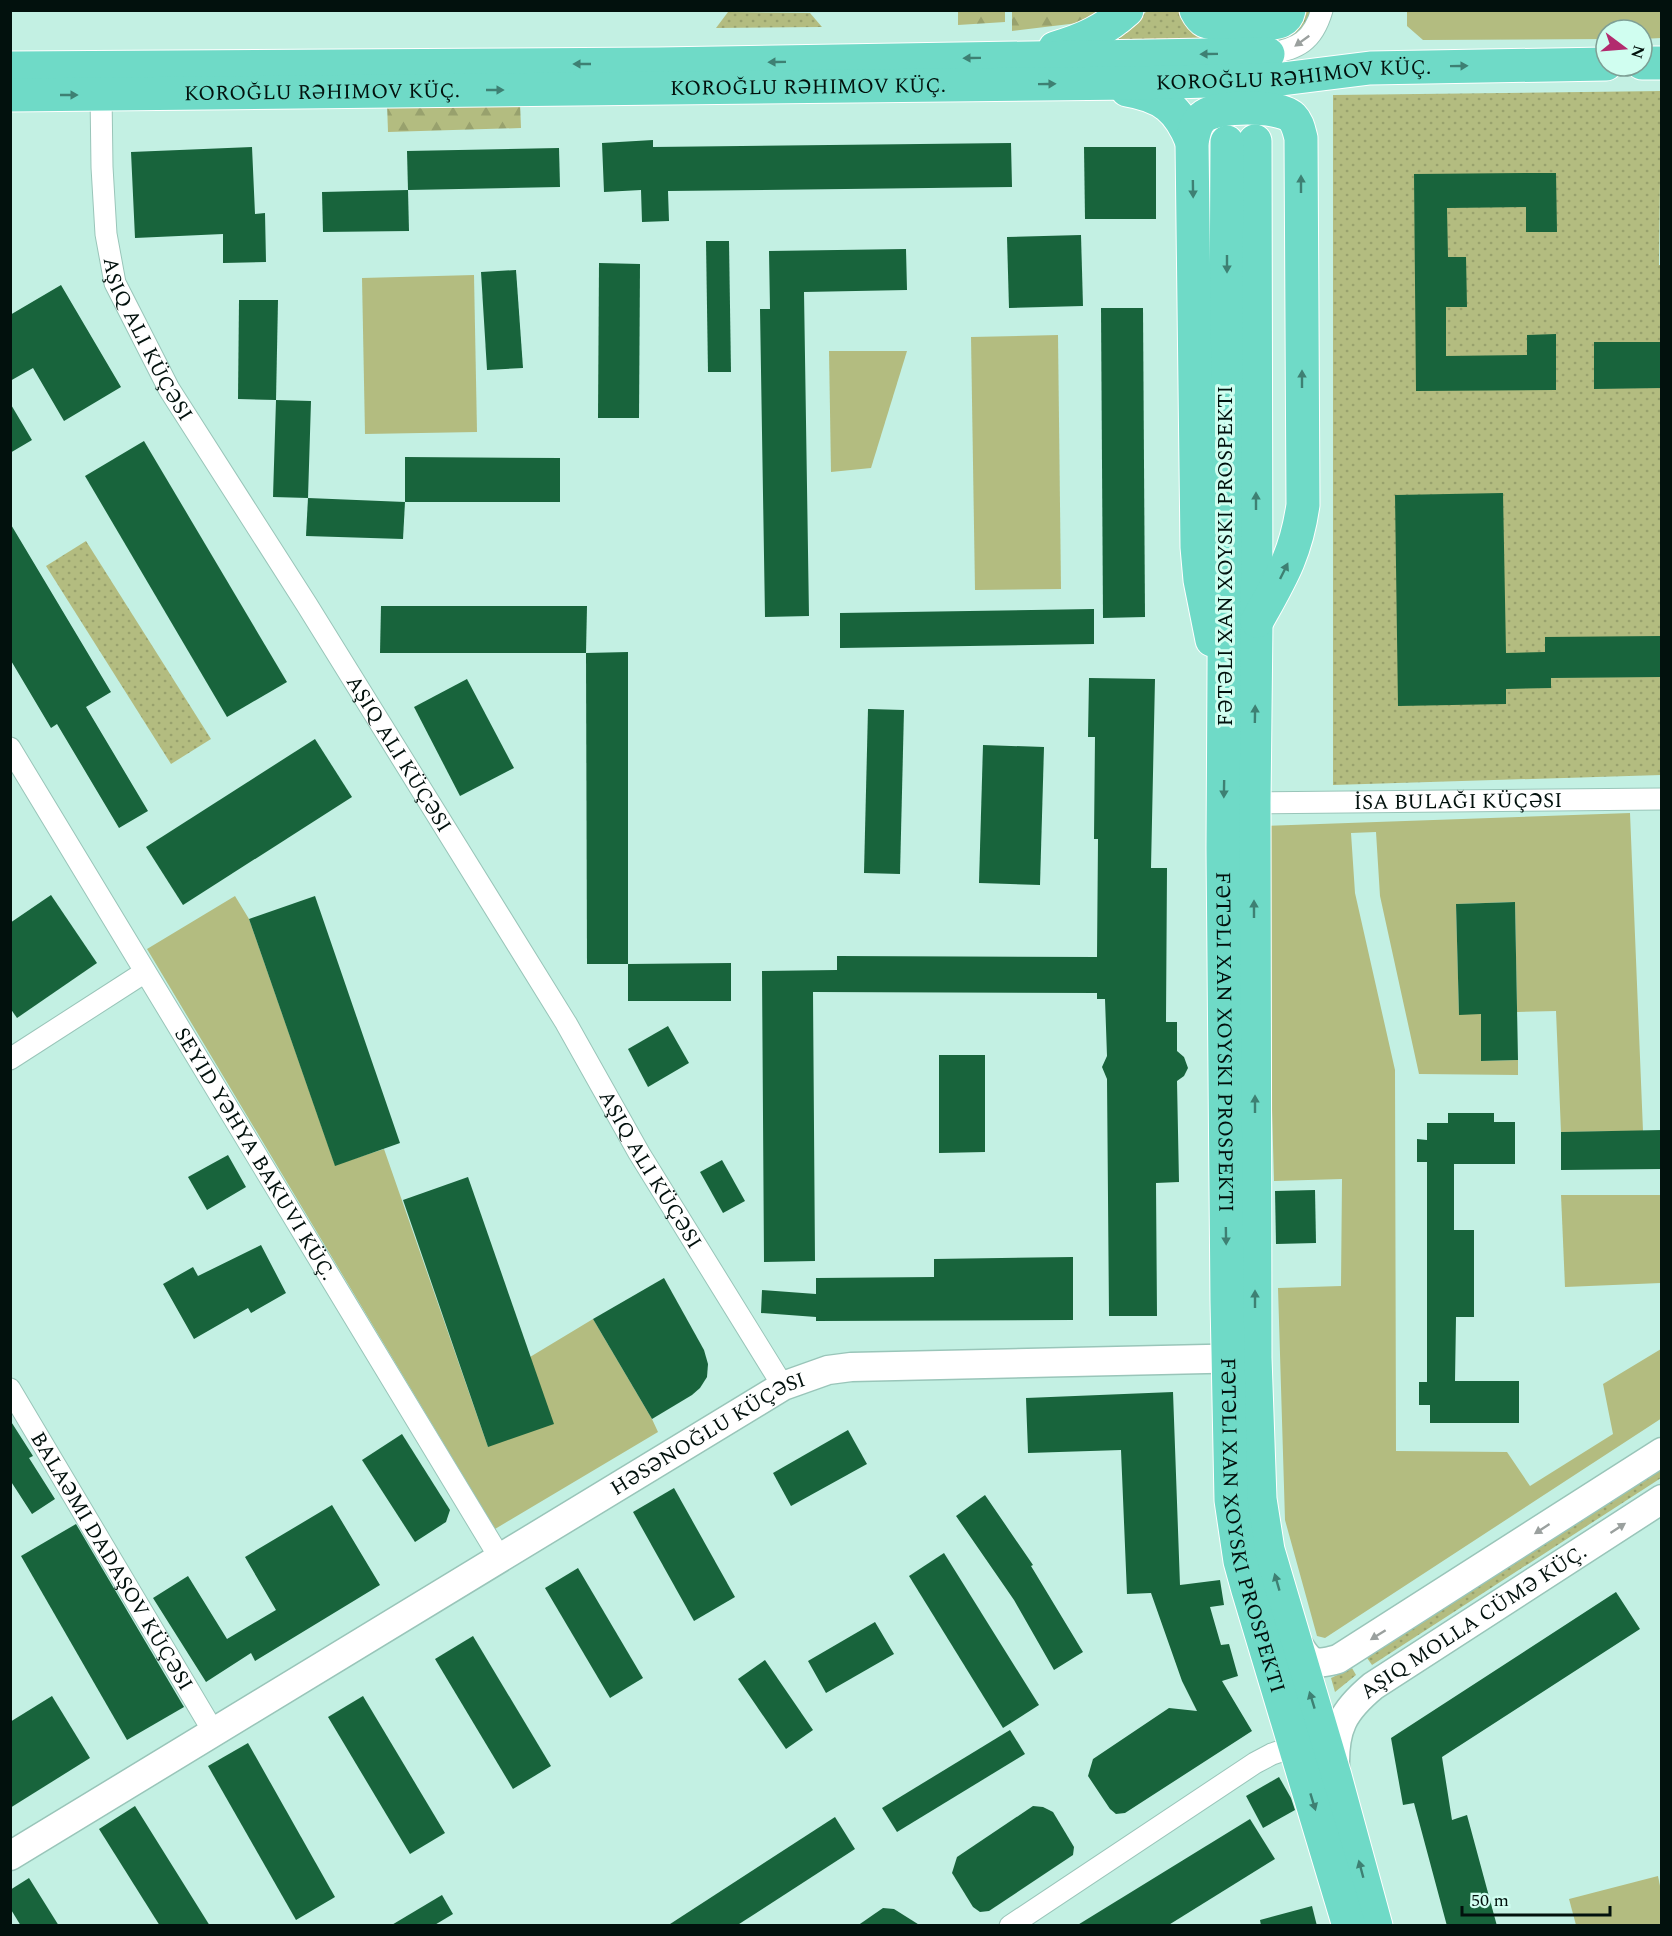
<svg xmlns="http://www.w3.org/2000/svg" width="1672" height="1936" viewBox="0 0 1672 1936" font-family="Spectral,serif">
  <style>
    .grass { fill: url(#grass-dots) }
    .forest { fill: url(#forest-firs) }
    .park { fill: #b3bc80 }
    .building { fill: #18643c }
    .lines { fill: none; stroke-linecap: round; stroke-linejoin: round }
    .street-casing { stroke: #99c5b9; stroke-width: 23 }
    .secondary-casing { stroke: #99c5b9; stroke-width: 31 }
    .primary-casing { stroke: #fff; stroke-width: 35 }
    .street { stroke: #fff; stroke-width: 21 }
    .secondary { stroke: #fff; stroke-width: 28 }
    .primary { stroke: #6fdac7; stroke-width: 33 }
    .oneway { fill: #9aa09e }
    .oneway2 { fill: #3e8073 }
    .labels { text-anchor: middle; stroke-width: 6; stroke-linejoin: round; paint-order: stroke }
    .street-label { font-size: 21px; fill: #02110d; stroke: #d0fef0 }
  </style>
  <defs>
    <pattern id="grass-dots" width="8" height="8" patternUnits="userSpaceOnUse" patternTransform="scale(1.5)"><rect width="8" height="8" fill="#b3bc80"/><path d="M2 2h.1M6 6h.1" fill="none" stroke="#98a16d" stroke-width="1.8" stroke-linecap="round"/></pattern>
    <pattern id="forest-firs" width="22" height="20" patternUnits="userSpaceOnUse" patternTransform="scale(1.5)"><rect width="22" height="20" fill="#b3bc80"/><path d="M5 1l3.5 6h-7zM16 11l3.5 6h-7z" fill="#98a16d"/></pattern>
  </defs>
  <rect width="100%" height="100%" fill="#c3f0e3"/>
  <g class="grass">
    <path d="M1147 11H1182C1183 24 1186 29 1198 35L1311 11C1305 27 1300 37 1282 41L1099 45 1134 23Z"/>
    <polygon points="728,12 810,13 822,27 716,28"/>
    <polygon points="1661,91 1659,265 1662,265 1661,775 1333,785 1333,95"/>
    <polygon points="86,541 211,739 171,764 46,566"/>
    <polygon points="1661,1464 1661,1478 1372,1665 1365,1655"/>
    <polygon points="1352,1668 1356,1675 1335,1692 1331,1678"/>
  </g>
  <g class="forest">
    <polygon points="958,11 1005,11 1005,22 958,25"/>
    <polygon points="1012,11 1100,11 1078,23 1012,31"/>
    <polygon points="387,103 520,103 521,128 388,132"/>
  </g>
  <g class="park">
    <polygon points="1407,11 1661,11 1661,38 1642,39 1642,30 1606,30 1606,39 1423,40 1407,26"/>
    <polygon points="474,275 477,432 365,434 362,278"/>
    <polygon points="1058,335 1061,589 975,590 971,337"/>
    <polygon points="829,351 907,351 871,468 831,472"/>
    <polygon points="1630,813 1643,1131 1561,1132 1556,1011 1517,1012 1515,902 1456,904 1459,1014 1481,1014 1482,1061 1518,1060 1518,1075 1419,1074 1380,896 1376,832 1351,833 1355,893 1395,1070 1396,1451 1507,1452 1530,1486 1613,1434 1603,1384 1661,1349 1662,1418 1325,1638 1317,1636 1285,1520 1278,1288 1341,1286 1342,1179 1274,1181 1264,826"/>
    <polygon points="235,896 249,919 335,1165 384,1149 488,1447 530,1357 593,1319 652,1419 658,1432 495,1529 147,949"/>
    <polygon points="1561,1195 1661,1195 1661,1283 1565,1287"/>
    <polygon points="1658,1876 1661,1891 1661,1924 1576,1925 1569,1899"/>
  </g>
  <g class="building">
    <polygon points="653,140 653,147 1011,143 1012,187 668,191 669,221 642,222 641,190 604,192 602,143"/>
    <polygon points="252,147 255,214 265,213 266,262 223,263 223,234 135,238 131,152"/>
    <polygon points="1084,147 1156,147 1156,219 1085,219"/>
    <polygon points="559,148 560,187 408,190 407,151"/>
    <polygon points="1525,173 1556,173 1557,232 1526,232 1526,207 1447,208 1448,257 1466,257 1467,307 1446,307 1446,356 1527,355 1527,335 1556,334 1556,390 1416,391 1414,174"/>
    <polygon points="408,190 409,231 323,232 322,192"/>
    <polygon points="1081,235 1083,306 1009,308 1007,237"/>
    <polygon points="706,241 729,241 731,372 708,372"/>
    <polygon points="906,249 907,290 804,292 809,616 765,617 760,309 770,309 769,251"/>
    <polygon points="599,263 640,264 639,418 598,418"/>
    <polygon points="516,270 523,368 487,370 481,272"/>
    <polygon points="61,285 121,387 64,421 33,368 10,381 10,315"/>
    <polygon points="239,300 278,300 276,400 238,399"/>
    <polygon points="1101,308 1143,308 1145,617 1103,618"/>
    <polygon points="1594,342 1662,342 1662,388 1594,389"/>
    <polygon points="276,400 311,401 308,498 273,497"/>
    <polygon points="10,403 32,440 10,453"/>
    <polygon points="144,441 287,682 227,717 85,476"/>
    <polygon points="405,457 560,458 560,502 405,502"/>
    <polygon points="1503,493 1506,653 1545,652 1545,637 1662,636 1662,677 1551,678 1551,688 1506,689 1506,704 1398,706 1395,495"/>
    <polygon points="308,498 405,502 403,539 306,536"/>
    <polygon points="10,523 111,692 86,707 148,811 119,828 57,724 51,728 10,659"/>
    <polygon points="381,606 587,606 586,653 380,653"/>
    <polygon points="1094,609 1094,644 840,648 840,613"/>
    <polygon points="628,652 628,964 587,964 586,653"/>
    <polygon points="1089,678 1155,679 1151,868 1167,868 1166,1022 1177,1022 1177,1051 1184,1057 1188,1068 1184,1076 1177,1081 1179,1182 1156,1183 1157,1316 1109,1316 1107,1079 1102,1067 1107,1056 1105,999 1097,999 1097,993 813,992 815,1261 764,1262 762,971 837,970 837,956 1097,957 1098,839 1094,839 1095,737 1088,737"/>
    <polygon points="467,679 514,768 460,796 414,707"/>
    <polygon points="868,709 904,710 900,874 864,873"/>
    <polygon points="315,739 352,797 183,905 146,847"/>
    <polygon points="983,745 1044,747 1040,885 979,883"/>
    <polygon points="51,895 97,963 17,1018 10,1008 10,923"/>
    <polygon points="315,896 400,1143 335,1166 249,919"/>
    <polygon points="1515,902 1518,1060 1481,1061 1481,1014 1459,1015 1456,904"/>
    <polygon points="731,963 731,1001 628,1001 628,964"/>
    <polygon points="668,1026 689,1063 648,1087 628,1049"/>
    <polygon points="939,1055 985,1055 985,1152 939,1153"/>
    <polygon points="1448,1113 1494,1113 1494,1122 1515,1122 1515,1164 1454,1164 1454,1230 1474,1230 1474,1317 1456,1317 1455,1381 1519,1381 1519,1423 1430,1423 1430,1405 1419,1405 1419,1382 1427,1382 1427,1162 1417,1162 1417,1139 1427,1140 1427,1123 1448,1123"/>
    <polygon points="1662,1130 1662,1169 1561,1170 1561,1132"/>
    <polygon points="228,1155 246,1187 207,1210 188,1177"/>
    <polygon points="722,1160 745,1201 723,1213 700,1172"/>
    <polygon points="468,1177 554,1424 488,1447 403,1200"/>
    <polygon points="1315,1190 1316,1243 1276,1244 1275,1191"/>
    <polygon points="261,1245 286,1293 251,1313 248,1308 194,1339 163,1284 193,1267 198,1276"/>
    <polygon points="1073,1257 1073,1320 816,1321 816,1317 761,1313 762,1290 816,1294 816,1278 934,1277 934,1259"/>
    <polygon points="664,1278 704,1350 708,1364 707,1377 700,1388 692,1395 652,1419 593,1319"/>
    <polygon points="1173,1392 1180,1585 1220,1580 1224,1605 1210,1607 1221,1645 1229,1644 1238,1676 1222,1681 1252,1731 1125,1813 1116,1814 1110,1809 1088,1776 1093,1759 1169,1708 1197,1711 1182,1681 1151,1593 1127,1594 1121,1450 1028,1453 1026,1398"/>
    <polygon points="10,1420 33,1456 29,1458 55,1499 32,1514 10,1480"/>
    <polygon points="848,1430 867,1464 791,1506 773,1473"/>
    <polygon points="402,1434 450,1510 446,1522 415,1542 362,1460"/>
    <polygon points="674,1488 735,1597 694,1621 633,1512"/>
    <polygon points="985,1495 1033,1565 1031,1566 1083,1652 1054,1670 1014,1600 956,1516"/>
    <polygon points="332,1505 380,1585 255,1661 251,1653 206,1682 153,1598 188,1576 227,1639 276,1610 245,1557"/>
    <polygon points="76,1524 184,1707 127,1740 21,1556"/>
    <polygon points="944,1553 1039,1705 1003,1728 909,1576"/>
    <polygon points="578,1568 643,1678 610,1698 545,1588"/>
    <polygon points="1616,1592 1640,1629 1442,1757 1452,1820 1467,1815 1497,1926 1447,1926 1414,1803 1403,1805 1391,1738"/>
    <polygon points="875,1622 894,1654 826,1693 808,1661"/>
    <polygon points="473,1636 551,1766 513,1789 435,1659"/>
    <polygon points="765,1660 813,1730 786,1749 738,1679"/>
    <polygon points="52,1696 90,1758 10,1808 10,1722"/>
    <polygon points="363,1696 445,1833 410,1854 328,1717"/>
    <polygon points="1010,1730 1025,1754 897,1832 882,1808"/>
    <polygon points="248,1743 335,1897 296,1920 208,1766"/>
    <polygon points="1279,1777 1291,1798 1295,1810 1263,1828 1246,1796"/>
    <polygon points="135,1806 210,1926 160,1926 99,1829"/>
    <polygon points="1033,1806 1043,1807 1053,1812 1074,1847 1073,1855 989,1911 980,1912 973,1907 952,1873 957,1857"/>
    <polygon points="835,1817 855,1849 736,1926 667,1926"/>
    <polygon points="1250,1819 1275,1859 1167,1926 1076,1926"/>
    <polygon points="29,1878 59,1926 21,1926 10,1908 10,1890"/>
    <polygon points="442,1895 453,1914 433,1926 390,1926"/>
    <polygon points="1312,1906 1317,1926 1261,1926 1260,1920"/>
    <polygon points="883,1908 894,1909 921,1926 857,1926"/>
  </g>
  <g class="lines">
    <defs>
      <g id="street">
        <path d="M1268 54C1298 49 1313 41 1322 10"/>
        <path id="s1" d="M101 94 102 167 106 234 115 283 169 389 307 605 566 1023 639 1153 783 1386"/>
        <path id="s2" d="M10 748 500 1558"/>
        <path id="s3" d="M1254 803 1662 799"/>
        <polyline points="10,1059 145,972"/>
        <path id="s4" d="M10 1389 213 1731"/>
        <polyline points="1010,1926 1255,1763 1272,1754 1296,1746"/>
      </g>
      <g id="secondary">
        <path d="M1294 1638C1309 1661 1310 1667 1338 1659L1662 1452"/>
        <path id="s5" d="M1335 1768C1334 1728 1343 1711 1373 1686L1662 1499"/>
        <path id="s6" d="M10 1856 783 1386 828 1370 851 1367 1251 1358"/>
      </g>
      <g id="primary">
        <path d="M1196 10C1198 14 1201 19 1205 21 1214 26 1272 26 1281 21 1285 19 1288 15 1289 10"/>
        <path d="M1055 48C1083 40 1105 30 1127 10"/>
        <polyline points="1642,63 1662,63"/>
        <polyline points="10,68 658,64 1268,54"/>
        <path d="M1127 90C1163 96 1179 109 1192 142"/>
        <path id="s7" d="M10 95 1136 83 1282 79 1370 68 1606 64"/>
        <polyline points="1255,141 1256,622 1254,803 1255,1358 1260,1499 1268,1550 1335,1776 1376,1926"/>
        <path id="s8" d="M1227 142 1223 848 1227 1301 1231 1500 1240 1561 1248 1590 1349 1926"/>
        <path d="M1212 640 1200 580 1197 547 1192 142C1194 133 1195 123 1203 117 1216 105 1279 105 1292 117 1298 123 1299 131 1301 138L1303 505C1296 554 1281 578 1257 621"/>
      </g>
    </defs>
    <use href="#street" class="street-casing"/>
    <use href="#secondary" class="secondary-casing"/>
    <use href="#primary" class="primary-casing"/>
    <use href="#street" class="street"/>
    <use href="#secondary" class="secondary"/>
    <use href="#primary" class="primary"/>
  </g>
  <defs><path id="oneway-solid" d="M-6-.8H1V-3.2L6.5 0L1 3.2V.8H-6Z" transform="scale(1.5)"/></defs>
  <g class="oneway">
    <use href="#oneway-solid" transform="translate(1302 41) rotate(144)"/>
    <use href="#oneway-solid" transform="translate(1618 1528) rotate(-33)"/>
    <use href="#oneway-solid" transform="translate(1542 1529) rotate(147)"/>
    <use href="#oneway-solid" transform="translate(1378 1635) rotate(148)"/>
  </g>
  <g class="oneway2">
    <use href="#oneway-solid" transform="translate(1209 54) rotate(179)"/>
    <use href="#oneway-solid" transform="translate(972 58) rotate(179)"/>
    <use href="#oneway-solid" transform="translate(777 62) rotate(179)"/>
    <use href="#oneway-solid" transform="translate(582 64) rotate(180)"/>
    <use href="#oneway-solid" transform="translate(1459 66) rotate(-1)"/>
    <use href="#oneway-solid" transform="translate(1047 84) rotate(-1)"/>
    <use href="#oneway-solid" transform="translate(495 90)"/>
    <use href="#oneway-solid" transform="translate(69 95)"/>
    <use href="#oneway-solid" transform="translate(1301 184) rotate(-90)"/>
    <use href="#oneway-solid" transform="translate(1193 189) rotate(89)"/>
    <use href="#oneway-solid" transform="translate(1227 264) rotate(90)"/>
    <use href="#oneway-solid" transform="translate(1302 379) rotate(-90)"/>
    <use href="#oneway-solid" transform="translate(1256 501) rotate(-90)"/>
    <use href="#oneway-solid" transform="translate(1284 571) rotate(-64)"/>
    <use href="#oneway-solid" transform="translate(1255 714) rotate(-89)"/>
    <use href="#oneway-solid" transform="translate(1224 789) rotate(91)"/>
    <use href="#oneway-solid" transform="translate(1254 909) rotate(-90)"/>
    <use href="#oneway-solid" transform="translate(1255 1104) rotate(-90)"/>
    <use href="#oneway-solid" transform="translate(1226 1236) rotate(89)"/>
    <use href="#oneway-solid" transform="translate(1255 1299) rotate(-90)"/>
    <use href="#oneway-solid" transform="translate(1277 1582) rotate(-106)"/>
    <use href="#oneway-solid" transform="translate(1312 1700) rotate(-107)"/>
    <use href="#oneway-solid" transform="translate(1313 1802) rotate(73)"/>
    <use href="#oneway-solid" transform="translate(1361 1869) rotate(-105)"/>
  </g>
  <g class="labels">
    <g class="street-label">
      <text dy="7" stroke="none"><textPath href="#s7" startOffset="1284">KOROĞLU RƏHIMOV KÜÇ.</textPath></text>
      <text dy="7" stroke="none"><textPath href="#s7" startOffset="798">KOROĞLU RƏHIMOV KÜÇ.</textPath></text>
      <text dy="7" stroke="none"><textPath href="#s7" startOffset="312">KOROĞLU RƏHIMOV KÜÇ.</textPath></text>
      <text dy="7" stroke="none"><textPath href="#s1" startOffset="254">AŞIQ ALI KÜÇƏSI</textPath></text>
      <text transform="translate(1225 556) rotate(-90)" y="7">FƏTƏLI XAN XOYSKI PROSPEKTI</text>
      <text dy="7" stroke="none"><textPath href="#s1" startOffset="740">AŞIQ ALI KÜÇƏSI</textPath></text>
      <text dy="7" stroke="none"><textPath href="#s3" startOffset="204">İSA BULAĞI KÜÇƏSI</textPath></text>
      <text dy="7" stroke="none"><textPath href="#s8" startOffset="900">FƏTƏLI XAN XOYSKI PROSPEKTI</textPath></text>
      <text dy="7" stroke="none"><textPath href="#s2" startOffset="474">SEYID YƏHYA BAKUVI KÜÇ.</textPath></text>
      <text dy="7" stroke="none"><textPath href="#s1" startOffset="1226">AŞIQ ALI KÜÇƏSI</textPath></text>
      <text dy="7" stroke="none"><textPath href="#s6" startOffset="816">HƏSƏNOĞLU KÜÇƏSI</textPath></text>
      <text dy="7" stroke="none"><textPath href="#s8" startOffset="1386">FƏTƏLI XAN XOYSKI PROSPEKTI</textPath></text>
      <text dy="7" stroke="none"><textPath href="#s4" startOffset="200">BALAƏMI DADAŞOV KÜÇƏSI</textPath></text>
      <text dy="7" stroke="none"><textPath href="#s5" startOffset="214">AŞIQ MOLLA CÜMƏ KÜÇ.</textPath></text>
    </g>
  </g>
  <rect width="1672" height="1936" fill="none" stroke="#02110d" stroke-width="24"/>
  <g transform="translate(1624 48) rotate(106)"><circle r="28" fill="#d0fef0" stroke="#7e9f95" stroke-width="1.5"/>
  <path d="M0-4.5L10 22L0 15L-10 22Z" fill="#b22b6e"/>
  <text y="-9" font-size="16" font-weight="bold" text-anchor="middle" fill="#02110d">N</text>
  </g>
  <path d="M1462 1906v9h148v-9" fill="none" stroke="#02110d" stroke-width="3"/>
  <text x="1471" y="1906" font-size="18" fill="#02110d" stroke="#d0fef0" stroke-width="4.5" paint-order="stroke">50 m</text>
</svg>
